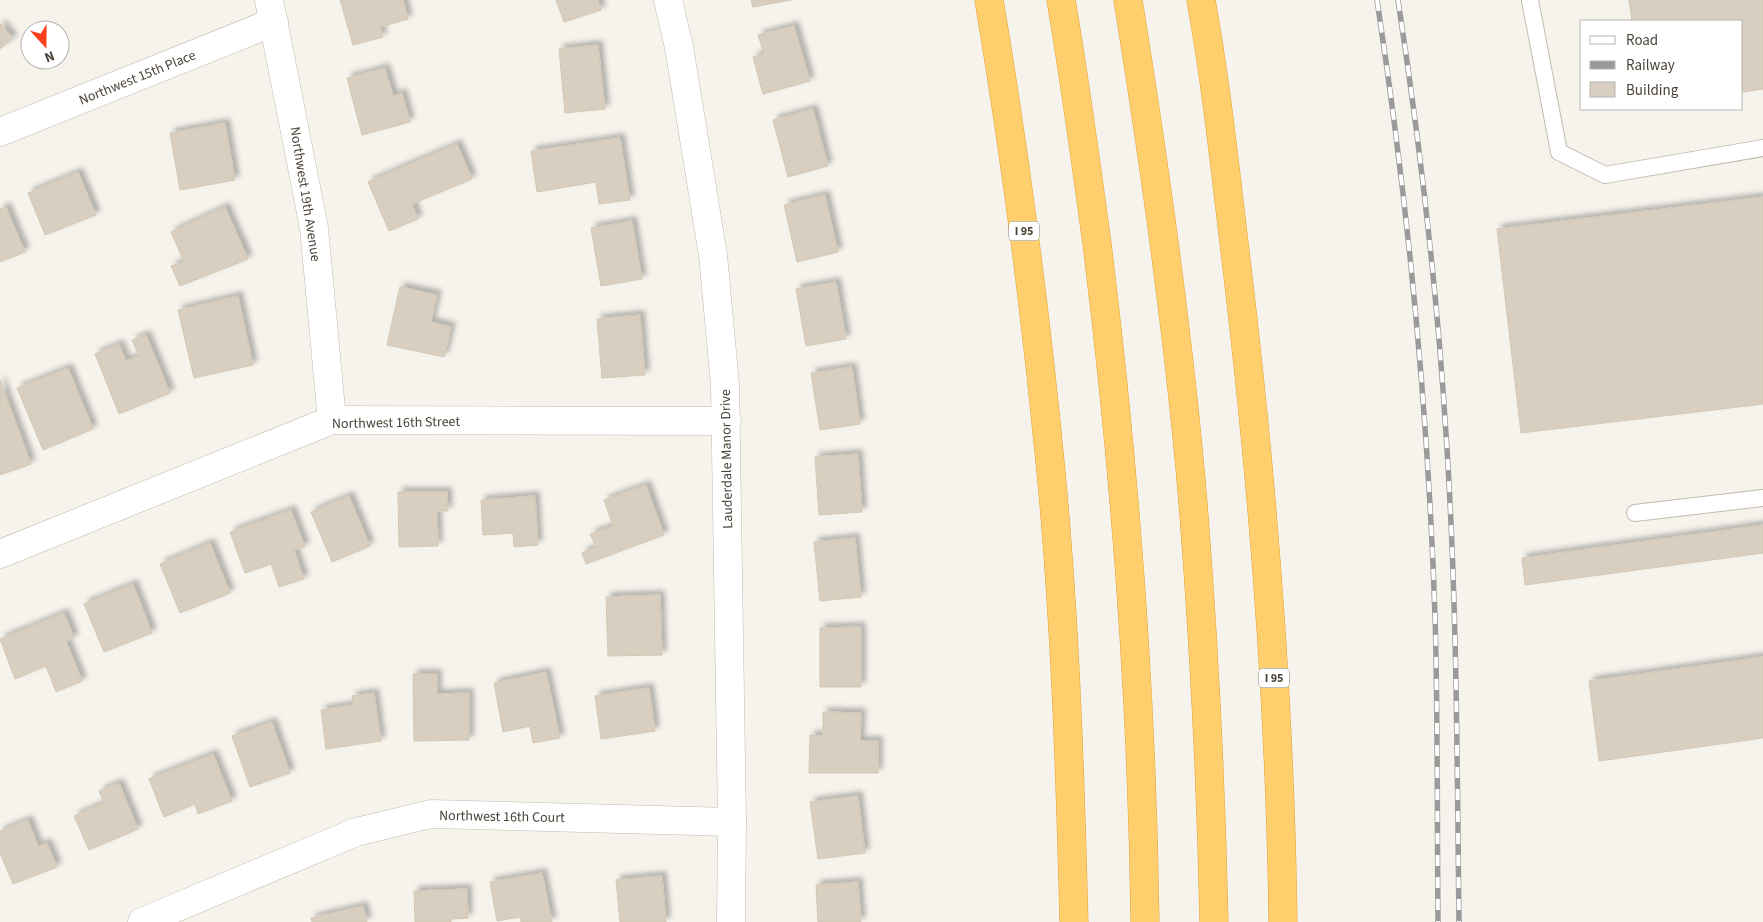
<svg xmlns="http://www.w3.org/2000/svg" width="1763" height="922" font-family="'Source Sans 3',sans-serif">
<defs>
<filter id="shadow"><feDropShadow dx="4.5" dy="-4.5" stdDeviation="2.5" flood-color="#0004"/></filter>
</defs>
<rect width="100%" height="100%" fill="#f6f3ec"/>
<g fill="#d8cfc1" stroke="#d3c7b4" filter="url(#shadow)">
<polygon points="340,0 403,0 408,19 380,27 383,37 353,45"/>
<polygon points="556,0 598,0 601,10 564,22"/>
<polygon points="751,0 791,0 753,7"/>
<polygon points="1629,0 1763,0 1763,89 1742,92 1742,21 1632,21"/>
<polygon points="0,23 13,38 0,49"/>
<polygon points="794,26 810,81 763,94 753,57 764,54 758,35"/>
<polygon points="598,45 605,109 565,113 559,49"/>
<polygon points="385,68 393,96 402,93 410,122 362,135 347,78"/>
<polygon points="813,109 828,166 788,177 773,120"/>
<polygon points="225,123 235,180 180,190 170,133"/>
<polygon points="620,138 630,200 599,204 596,182 537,192 531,151"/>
<polygon points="457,144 472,179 412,204 418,219 389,231 368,182"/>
<polygon points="78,172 96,215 45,235 28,193"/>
<polygon points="825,195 838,252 797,262 784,205"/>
<polygon points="1763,197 1763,404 1521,433 1497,229"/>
<polygon points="6,207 25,252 0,262 0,209"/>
<polygon points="225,207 248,259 180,286 171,266 184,262 171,232"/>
<polygon points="632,221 642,279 601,286 591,228"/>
<polygon points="836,282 846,339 806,346 796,289"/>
<polygon points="400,287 437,295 431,322 451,327 444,357 387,345"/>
<polygon points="238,296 253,365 194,378 178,310"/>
<polygon points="640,315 645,375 602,378 597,319"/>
<polygon points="146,335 170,393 119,414 95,354 119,344 126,361 139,356 132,340"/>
<polygon points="852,367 860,424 820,430 811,373"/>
<polygon points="68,368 93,429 43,450 17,388"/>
<polygon points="0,380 31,464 0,475"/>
<polygon points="858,454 862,512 819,515 815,457"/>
<polygon points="646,485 664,535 586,564 582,553 596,547 590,534 613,526 604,500"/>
<polygon points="398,492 447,492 448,511 437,511 438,546 399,547"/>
<polygon points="349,496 370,546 332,562 311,512"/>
<polygon points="535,496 538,545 514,547 513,533 483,535 481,500"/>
<polygon points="291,510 305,547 294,550 304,579 279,587 271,564 245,573 230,532"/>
<polygon points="1763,525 1763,553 1525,585 1522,558"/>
<polygon points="855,538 861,597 820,601 814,542"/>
<polygon points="210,543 230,593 180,613 160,564"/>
<polygon points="133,584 152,633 104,652 84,604"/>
<polygon points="660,595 662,655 608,656 606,597"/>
<polygon points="64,613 74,638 66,641 82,681 56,692 46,666 15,679 0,639"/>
<polygon points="861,627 861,687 820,687 820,628"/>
<polygon points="1763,657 1763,738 1599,761 1589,681"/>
<polygon points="546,672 560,738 533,743 530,726 503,732 494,683"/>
<polygon points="413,674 437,674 437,694 469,693 469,740 414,741"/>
<polygon points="649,688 655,731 601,739 595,696"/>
<polygon points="374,693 381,741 326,749 321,710 353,705 352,696"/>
<polygon points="823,712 861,713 860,741 878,741 878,773 809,773 810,735 823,736"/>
<polygon points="272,722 290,773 250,787 232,736"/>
<polygon points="213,754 232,801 198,814 195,804 164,817 149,779"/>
<polygon points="119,783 138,829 89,850 74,816 104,803 99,791"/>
<polygon points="858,796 865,853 818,859 810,802"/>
<polygon points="28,820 38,846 47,843 57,867 13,884 0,853 0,831"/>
<polygon points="542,873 552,922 521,922 520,917 497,921 490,882"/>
<polygon points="662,876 666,922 620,922 616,880"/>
<polygon points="858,882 861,922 818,922 816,885"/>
<polygon points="467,889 468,918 451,919 451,922 415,922 414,891"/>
<polygon points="363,906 367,922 312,922 311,918"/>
</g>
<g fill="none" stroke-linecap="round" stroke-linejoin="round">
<defs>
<g id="service">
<polyline points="1530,0 1559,152 1605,175 1763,148"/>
<polyline points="1635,513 1763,498"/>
</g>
<g id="minor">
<polyline points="269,0 314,228 332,420"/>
<polyline points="668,0 679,47 713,255 725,385 732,822 731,922"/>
<polyline points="0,132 274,22"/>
<polyline points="0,554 332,420 727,421"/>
<polyline points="142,922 356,832 431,814 732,822"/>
</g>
<g id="motorway">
<path d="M989 0C1015 153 1035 307 1050 462 1065 614 1070 769 1074 922"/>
<path d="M1061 0C1075 81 1086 163 1097 244 1125 469 1142 695 1145 922"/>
<path d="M1128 0C1155 167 1179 335 1193 503 1204 643 1211 782 1214 922"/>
<path d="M1201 0C1217 88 1226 178 1237 268 1263 485 1280 703 1283 922"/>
</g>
</defs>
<use href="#service" stroke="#c2bbae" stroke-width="18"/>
<use href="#minor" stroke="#c2bbae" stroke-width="29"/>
<use href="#motorway" stroke="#e0a43c" stroke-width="29"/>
<use href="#service" stroke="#fff" stroke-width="16"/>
<use href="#minor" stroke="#fff" stroke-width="28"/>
<use href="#motorway" stroke="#ffcf6e" stroke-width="28"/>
<defs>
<g id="rail">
<path d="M1377 0C1408 204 1428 409 1435 615 1438 717 1437 820 1438 922"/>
<path d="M1398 0C1420 144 1437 289 1446 434 1457 596 1457 759 1459 922"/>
</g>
</defs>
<use href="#rail" stroke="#9a9a9a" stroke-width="5.5"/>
<use href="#rail" stroke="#fff" stroke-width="4" stroke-dasharray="11" stroke-linecap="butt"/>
</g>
<g text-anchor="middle" stroke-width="4.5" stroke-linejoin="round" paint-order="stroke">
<g fill="#fff" stroke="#817c74" stroke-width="1">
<rect x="1009" y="221.5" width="30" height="19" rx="4"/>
<rect x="1259" y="668.5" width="30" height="19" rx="4"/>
</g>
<g font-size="12" font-weight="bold" fill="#4b4439">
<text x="1024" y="235">I 95</text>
<text x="1274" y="682">I 95</text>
</g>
<g font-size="14" fill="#4b4439" stroke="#fff">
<text transform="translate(137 77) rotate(-22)" y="5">Northwest 15th Place</text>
<text transform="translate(306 194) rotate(81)" y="5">Northwest 19th Avenue</text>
<text transform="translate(396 422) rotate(-1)" y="5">Northwest 16th Street</text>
<text transform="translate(726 459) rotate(-91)" y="5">Lauderdale Manor Drive</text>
<text transform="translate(502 816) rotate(1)" y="5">Northwest 16th Court</text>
</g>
</g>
<rect x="1580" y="20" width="162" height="90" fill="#ffffff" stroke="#b7b4b0"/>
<rect x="1590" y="36" width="25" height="8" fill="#ffffff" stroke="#b7b4b0"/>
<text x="1626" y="45" font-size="15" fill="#4b4439">Road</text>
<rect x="1590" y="61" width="25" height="8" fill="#9a9a9a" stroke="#b7b4b0"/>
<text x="1626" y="70" font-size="15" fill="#4b4439">Railway</text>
<rect x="1590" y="82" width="25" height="15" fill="#d8cfc1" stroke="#b7b4b0"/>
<text x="1626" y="95" font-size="15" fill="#4b4439">Building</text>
<g transform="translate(45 45) rotate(159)"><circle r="24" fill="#ffffff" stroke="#b7b4b0"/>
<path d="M0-4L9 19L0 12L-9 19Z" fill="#fc3f1d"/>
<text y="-8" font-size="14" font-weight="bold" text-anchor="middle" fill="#4b4439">N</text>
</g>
</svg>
